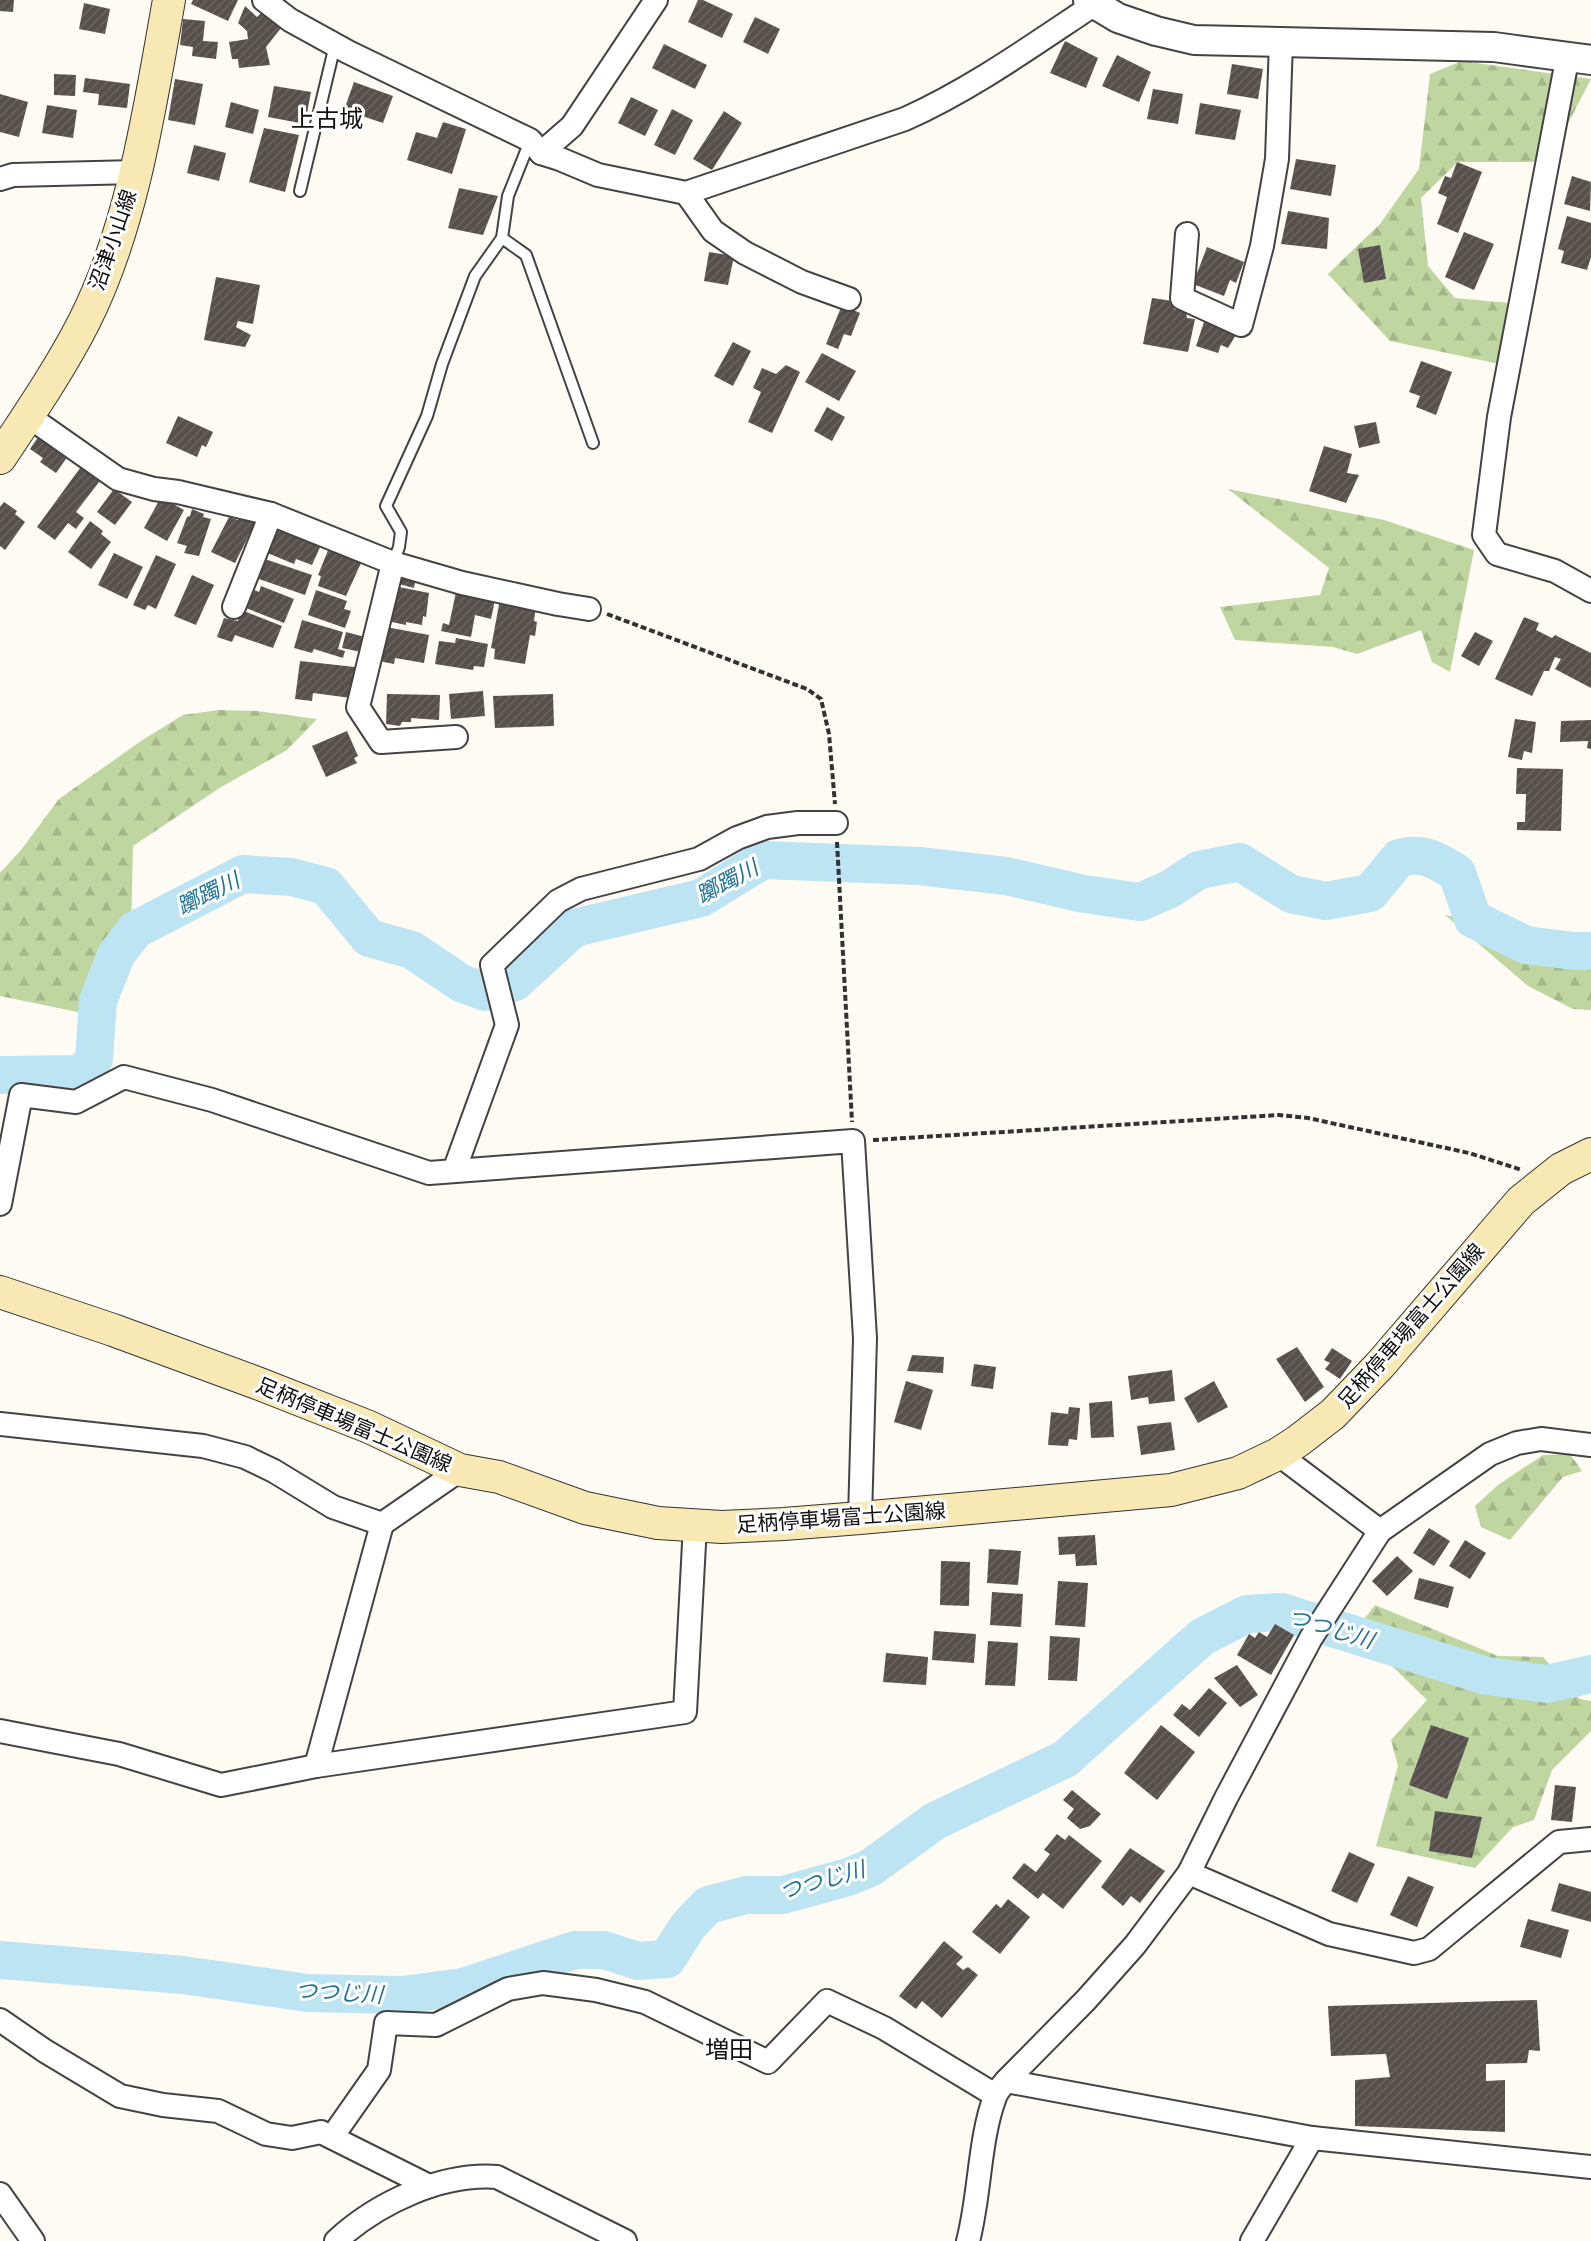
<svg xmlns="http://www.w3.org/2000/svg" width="1591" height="2241" font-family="'Zilla Slab','Noto Sans JP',serif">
<defs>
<pattern id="forest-firs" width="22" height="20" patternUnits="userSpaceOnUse" patternTransform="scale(1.5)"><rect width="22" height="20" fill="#bfd6a0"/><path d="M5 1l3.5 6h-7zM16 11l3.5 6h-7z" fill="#a3b789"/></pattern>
<pattern id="building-hatch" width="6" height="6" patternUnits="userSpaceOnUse" patternTransform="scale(1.5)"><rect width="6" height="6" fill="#58504d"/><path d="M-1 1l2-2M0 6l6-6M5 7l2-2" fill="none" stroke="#6b6562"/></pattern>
</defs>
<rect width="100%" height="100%" fill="#fefbf4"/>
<g fill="url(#forest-firs)">
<polygon points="1462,61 1591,79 1548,162 1458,162 1421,198 1428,266 1455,298 1521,304 1509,366 1390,341 1328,274 1380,224 1419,169 1430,74"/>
<polygon points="1228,489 1384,520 1474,550 1450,672 1432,662 1421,630 1357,654 1333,647 1235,640 1220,607 1320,595 1329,568"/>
<polygon points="219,710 257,711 317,719 287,750 221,787 133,846 130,972 97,1016 0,996 0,873 21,850 59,799 141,741 183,715"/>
<polygon points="1445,915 1591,944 1591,1010 1573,1009 1528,986"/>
<polygon points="1570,1454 1582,1471 1563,1477 1510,1540 1481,1527 1475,1506 1498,1485 1543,1455"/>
<polygon points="1375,1605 1498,1656 1543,1657 1580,1699 1591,1701 1591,1731 1552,1770 1534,1820 1513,1827 1475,1868 1376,1846 1398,1766 1391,1740 1427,1700 1389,1663 1341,1649"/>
</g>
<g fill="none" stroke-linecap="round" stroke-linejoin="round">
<g stroke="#bce4f2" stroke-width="38">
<path d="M0 1075 82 1074 94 1059 98 1001 116 955 135 930 243 874 292 877 326 886 369 938 412 950 461 983 485 992 515 982 574 928 701 898 763 860 919 866 1006 876 1084 894 1140 902 1170 889 1199 870 1240 862 1291 894 1326 901 1370 893 1399 858C1423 851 1438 861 1457 873L1473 919 1526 945 1574 951H1591"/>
<polyline points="0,1960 183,1975 308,1993 402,1995 463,1987 575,1950 604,1950 638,1961 667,1959 688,1926 708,1905 746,1895 783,1895 848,1877 870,1868 935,1821 1065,1759 1202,1637 1247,1614 1281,1612 1487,1676 1547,1684 1591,1674"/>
</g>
</g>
<g fill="url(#building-hatch)">
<polygon points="0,0 14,0 13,12 0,11"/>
<polygon points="193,0 238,0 228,21 191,4"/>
<polygon points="698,0 703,0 733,14 722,38 688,22"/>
<polygon points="84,3 110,9 105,34 79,29"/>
<polygon points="245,6 257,17 263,11 281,28 266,47 270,65 239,68 238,59 232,59 229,42 248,39 247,31 238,23"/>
<polygon points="755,17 780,29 768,54 743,42"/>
<polygon points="183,19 205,21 203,41 218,42 216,59 192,56 193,47 180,45"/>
<polygon points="1065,41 1098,58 1086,88 1050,73"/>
<polygon points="664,44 707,65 695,89 652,68"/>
<polygon points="1117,55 1151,72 1139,102 1102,86"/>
<polygon points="1232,64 1263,69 1258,99 1227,94"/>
<polygon points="54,74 76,75 75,96 54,95"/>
<polygon points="85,78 130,84 127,108 98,105 99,94 83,92"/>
<polygon points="175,79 203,84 195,125 168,120"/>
<polygon points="354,82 393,96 383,123 344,110"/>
<polygon points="274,86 311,92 305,124 268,117"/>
<polygon points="1153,89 1183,94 1178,124 1147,119"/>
<polygon points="0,94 28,102 19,137 0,132"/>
<polygon points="631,97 658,110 645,136 618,123"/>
<polygon points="231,102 259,110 253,134 225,127"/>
<polygon points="1200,103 1241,110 1235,140 1195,134"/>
<polygon points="47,105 77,110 73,138 42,133"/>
<polygon points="672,109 693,120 675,155 654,145"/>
<polygon points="724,111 742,123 712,170 693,159"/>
<polygon points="443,122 466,129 452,174 407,160 416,132 437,138"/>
<polygon points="264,128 299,135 285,192 249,182"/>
<polygon points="194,145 226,153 219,181 187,173"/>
<polygon points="1296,159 1336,165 1331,196 1290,189"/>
<polygon points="1457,162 1482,172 1458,233 1437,224 1447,197 1438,193 1445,176 1451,178"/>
<polygon points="1572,176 1591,182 1590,211 1564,204"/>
<polygon points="459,188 498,196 483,235 448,228"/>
<polygon points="1288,211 1329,218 1327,249 1281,244"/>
<polygon points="1567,216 1591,223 1591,257 1587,270 1561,263 1564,251 1558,249"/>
<polygon points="1464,232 1494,244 1474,290 1445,277"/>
<polygon points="1380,245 1386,279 1364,283 1358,249"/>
<polygon points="1207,247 1244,262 1236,283 1230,280 1224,296 1193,284"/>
<polygon points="709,252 734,256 728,285 704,281"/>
<polygon points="216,277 260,285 253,324 238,321 236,327 251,335 245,347 204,340"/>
<polygon points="1152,298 1173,301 1174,309 1186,311 1187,318 1195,319 1188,352 1143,344"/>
<polygon points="842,305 860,313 851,336 844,334 838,349 826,344"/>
<polygon points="1204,322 1237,333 1228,348 1221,345 1218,353 1196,346"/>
<polygon points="733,342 751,351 733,386 714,376"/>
<polygon points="822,353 856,371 839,401 805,382"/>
<polygon points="1421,361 1452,372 1436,415 1416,407 1420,396 1409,392"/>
<polygon points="786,365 800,372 772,433 748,422 761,392 753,388 762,368 776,374"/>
<polygon points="827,407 845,417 832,441 814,431"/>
<polygon points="178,416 213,432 206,447 202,445 197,457 166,443"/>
<polygon points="1376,422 1380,443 1359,448 1354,426"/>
<polygon points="38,437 68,456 56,473 40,462 43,458 30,449"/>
<polygon points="1324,446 1352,454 1347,473 1359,475 1346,503 1309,491"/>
<polygon points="83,464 102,478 76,512 84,518 76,529 68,523 55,540 37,527"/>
<polygon points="114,489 132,502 115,525 97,512"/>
<polygon points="161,497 184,510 167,541 144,528"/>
<polygon points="4,502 17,511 15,514 25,522 5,550 0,546 0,507"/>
<polygon points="192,509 204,514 203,517 211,519 199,556 184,553 187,546 177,543 187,517 190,516"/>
<polygon points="241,515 256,521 235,563 211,552 229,517 238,520"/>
<polygon points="90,521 103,531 101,534 111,542 91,569 68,552"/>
<polygon points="277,526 321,545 312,565 296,559 294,564 265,552"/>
<polygon points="329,548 352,557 352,560 361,563 346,596 318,586 321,576 318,575"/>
<polygon points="114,553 143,567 127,599 98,585"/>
<polygon points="156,555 176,564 156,609 148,605 145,610 133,605"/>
<polygon points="262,558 312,575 305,595 259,579 261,573 257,572"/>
<polygon points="402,574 416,578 414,588 399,584"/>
<polygon points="192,575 214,585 196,625 174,616"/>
<polygon points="261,586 294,599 284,623 241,606 252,589 259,592"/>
<polygon points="394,586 429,593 426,617 423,616 422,625 406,622 406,625 387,621"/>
<polygon points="316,590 347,601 344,609 351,611 345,628 308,615"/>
<polygon points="456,592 495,600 491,619 475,615 471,637 441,631 443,623 449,625"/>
<polygon points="500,599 536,606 534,621 537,622 535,636 530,635 525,664 494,659 495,649 491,648"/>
<polygon points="241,610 282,626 273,648 235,635 232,642 217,637 224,618 238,621"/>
<polygon points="1524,617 1539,623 1536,630 1552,638 1555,635 1591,653 1591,688 1555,669 1561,659 1555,657 1549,671 1544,671 1532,696 1495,679"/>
<polygon points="302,620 343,632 338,649 345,651 343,658 314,649 312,653 294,648"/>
<polygon points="386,627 429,635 424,663 395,658 394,664 379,661"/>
<polygon points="346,632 365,637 361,652 342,648"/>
<polygon points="1475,632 1493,641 1479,666 1461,656"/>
<polygon points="456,638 488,644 484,667 474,666 473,670 435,664 439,641 455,643"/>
<polygon points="300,661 355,667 351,698 313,693 312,701 295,699"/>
<polygon points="483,691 485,716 451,719 449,694"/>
<polygon points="387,694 440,695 439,720 411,718 411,722 402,722 400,726 386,724"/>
<polygon points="553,694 554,726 495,728 493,696"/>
<polygon points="1515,719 1536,722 1532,753 1524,751 1522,760 1508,757"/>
<polygon points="1591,720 1591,749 1587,748 1588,741 1560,742 1561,721"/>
<polygon points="347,731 358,756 354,758 357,763 326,777 312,746"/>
<polygon points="1517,768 1563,769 1561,831 1517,830 1517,822 1525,822 1526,794 1516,794"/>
<polygon points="1297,1347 1324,1387 1305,1402 1276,1359"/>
<polygon points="1332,1348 1352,1361 1340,1379 1325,1369 1330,1363 1324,1360"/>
<polygon points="912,1355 944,1357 943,1373 907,1371"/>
<polygon points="974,1364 996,1367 993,1389 971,1386"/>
<polygon points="1172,1370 1175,1401 1149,1404 1148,1397 1131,1400 1128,1376"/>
<polygon points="906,1381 933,1390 921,1430 894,1422"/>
<polygon points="1214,1381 1228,1407 1198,1423 1184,1398"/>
<polygon points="1112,1401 1114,1437 1091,1438 1089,1403"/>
<polygon points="1069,1407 1080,1408 1077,1440 1069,1439 1068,1446 1048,1445 1051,1412 1068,1414"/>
<polygon points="1171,1422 1175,1450 1141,1455 1137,1426"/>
<polygon points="1429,1528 1450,1541 1434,1566 1413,1553"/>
<polygon points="1095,1535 1097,1565 1076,1566 1075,1554 1059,1555 1058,1537"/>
<polygon points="1465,1540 1486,1553 1470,1579 1449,1566"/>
<polygon points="989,1549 1021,1551 1018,1585 987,1583"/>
<polygon points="1397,1556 1413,1571 1387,1596 1372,1581"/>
<polygon points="941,1561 970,1562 969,1606 940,1605"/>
<polygon points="1419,1578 1454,1587 1448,1608 1414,1599"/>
<polygon points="1058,1581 1088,1583 1085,1627 1055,1625"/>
<polygon points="992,1592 1023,1594 1021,1627 990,1625"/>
<polygon points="1275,1624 1294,1635 1271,1675 1237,1655 1249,1634 1255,1638 1259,1632 1267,1637"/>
<polygon points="934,1631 976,1634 974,1663 932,1660"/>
<polygon points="1050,1636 1080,1638 1077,1681 1048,1680"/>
<polygon points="988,1641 1018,1643 1015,1686 985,1685"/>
<polygon points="886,1653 928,1657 926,1685 883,1682"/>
<polygon points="1237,1665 1258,1695 1240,1707 1214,1678"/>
<polygon points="1209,1688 1227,1703 1199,1737 1173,1715 1182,1704 1190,1710"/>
<polygon points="1161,1725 1195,1752 1157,1800 1124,1773"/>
<polygon points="1431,1725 1469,1738 1447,1799 1409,1785"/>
<polygon points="1555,1785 1576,1787 1572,1822 1551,1820"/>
<polygon points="1072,1790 1101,1814 1090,1826 1080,1829 1067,1818 1074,1809 1063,1800"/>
<polygon points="1435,1811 1482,1817 1472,1858 1429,1851"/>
<polygon points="1057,1834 1065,1840 1069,1835 1102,1861 1063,1909 1043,1893 1038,1899 1012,1878 1024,1863 1036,1872 1050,1854 1044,1850"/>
<polygon points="1130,1848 1165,1871 1140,1903 1131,1896 1123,1906 1101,1887"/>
<polygon points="1349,1852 1375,1864 1357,1903 1331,1891"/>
<polygon points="1408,1876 1434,1887 1417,1927 1390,1915"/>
<polygon points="1559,1883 1591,1892 1591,1922 1551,1911"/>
<polygon points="1008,1899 1030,1917 1000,1954 972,1932 996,1904 1001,1908"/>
<polygon points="1528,1919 1569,1930 1561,1958 1520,1947"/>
<polygon points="944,1941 963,1957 956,1964 963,1970 968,1967 978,1975 942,2018 922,2001 916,2009 899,1996"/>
<polygon points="1537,2000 1540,2051 1529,2050 1527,2063 1486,2064 1486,2081 1505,2080 1505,2132 1355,2126 1355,2080 1390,2077 1386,2054 1331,2056 1328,2006"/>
</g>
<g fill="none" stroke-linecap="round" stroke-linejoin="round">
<defs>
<g id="service">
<polyline points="300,191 335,45"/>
<polyline points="502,238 508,196 530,141"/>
<polyline points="393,563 399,547 401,532 386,506 427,416 442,364 475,276 502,238 526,255 593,443"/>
</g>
<g id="minor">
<path d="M264 0 290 20 348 52 530 140 541 153 560 159 598 175 686 193 905 119C972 89 1033 45 1095 4"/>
<polyline points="1568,55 1499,417 1484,535 1497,554 1555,571 1591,591"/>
<polyline points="541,153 572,126 656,0"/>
<polyline points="0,179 13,175 136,172"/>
<polyline points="686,193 713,231 745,253 802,282 849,299"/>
<polyline points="1187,234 1182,298 1241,325 1262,246 1277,159 1281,41"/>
<polyline points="28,416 118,479 154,489 178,492 271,514 393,563 462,583 558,604 589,609"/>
<polyline points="393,563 358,707 381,742 456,737"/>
<polyline points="234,607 271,514"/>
<polyline points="454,1171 507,1025 492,965 558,901 581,889 699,859 737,838 767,827 798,823 836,823"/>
<polyline points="0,1204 21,1095 76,1102 124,1077 212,1100 429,1173 853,1141 865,1338 860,1518"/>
<polyline points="0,1424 203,1446 245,1457 274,1471 333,1507 382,1524 460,1470"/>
<polyline points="1380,1531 1490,1454 1517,1443 1541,1439 1591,1445"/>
<polyline points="0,1731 119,1754 221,1785 316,1766 685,1712 695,1525"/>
<polyline points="316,1766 382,1524"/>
<polyline points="1189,1873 1329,1934 1414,1953 1429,1949 1559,1842 1591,1839"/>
<polyline points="0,2020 45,2051 120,2096 163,2105 218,2111 266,2134 292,2138 321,2132 429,2186"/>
<polyline points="1006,2081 1312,2138 1591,2167"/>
<polyline points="332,2137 379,2070 386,2023 436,2025 508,1989 543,1983 596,1990 645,2002 768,2062 827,2001 884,2028 995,2095"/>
<polyline points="0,2194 33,2241"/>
<path d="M336 2241C377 2203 441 2173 497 2177L625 2241"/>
<path d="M968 2241C980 2196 979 2139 995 2097 997 2091 1002 2086 1006 2081L1086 2000 1135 1945 1189 1873 1226 1798 1311 1638 1380 1531 1278 1454"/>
<polyline points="1252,2241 1312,2138"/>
</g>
<polyline id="tertiary" points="1088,0 1118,18 1156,31 1194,40 1494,47 1591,60"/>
<g id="secondary">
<path d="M0 458C29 414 60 369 84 322 133 225 150 106 169 0"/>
<polyline points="0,1292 113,1330 257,1383 369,1427 460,1470 499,1477 585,1508 658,1523 722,1527 784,1524 860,1518 1171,1490 1238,1473 1278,1454 1298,1441 1333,1414 1380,1365 1521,1201 1561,1169 1591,1154"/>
</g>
</defs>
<use href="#service" stroke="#434343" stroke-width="14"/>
<use href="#minor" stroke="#434343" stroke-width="26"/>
<use href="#tertiary" stroke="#434343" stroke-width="32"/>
<use href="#secondary" stroke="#323232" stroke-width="34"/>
<g stroke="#323232" stroke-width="4" stroke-dasharray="6 3" stroke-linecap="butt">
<polyline points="607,614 807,689 821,699 829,734 835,804"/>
<polyline points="837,842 852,1122"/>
<polyline points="873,1140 1279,1115 1308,1118 1469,1153 1522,1170"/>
</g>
<use href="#service" stroke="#fff" stroke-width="10"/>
<use href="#minor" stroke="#fff" stroke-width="22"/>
<use href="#tertiary" stroke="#fff" stroke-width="28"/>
<use href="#secondary" stroke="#f8e8b4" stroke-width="32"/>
</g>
<g text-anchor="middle" stroke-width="6" stroke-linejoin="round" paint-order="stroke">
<g font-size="21" fill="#101010" stroke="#fff">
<text transform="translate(113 240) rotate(-71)" y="7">沼津小山線</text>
<text transform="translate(1411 1326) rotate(-49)" y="7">足柄停車場富士公園線</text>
<text transform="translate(354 1425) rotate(23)" y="7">足柄停車場富士公園線</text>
<text transform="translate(841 1518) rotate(-4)" y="7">足柄停車場富士公園線</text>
</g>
<g font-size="22" font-style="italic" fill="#227398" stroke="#fff">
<text transform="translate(727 881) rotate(-28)" y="8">躑躅川</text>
<text transform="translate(208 893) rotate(-26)" y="8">躑躅川</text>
<text transform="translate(1331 1628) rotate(17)" y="8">つつじ川</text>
<text transform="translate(822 1880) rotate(-16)" y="8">つつじ川</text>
<text transform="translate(339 1992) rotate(3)" y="8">つつじ川</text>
</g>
<g font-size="24" fill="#101010" stroke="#fff">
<text x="327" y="127">上古城</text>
<text x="729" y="2058">増田</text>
</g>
</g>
</svg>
